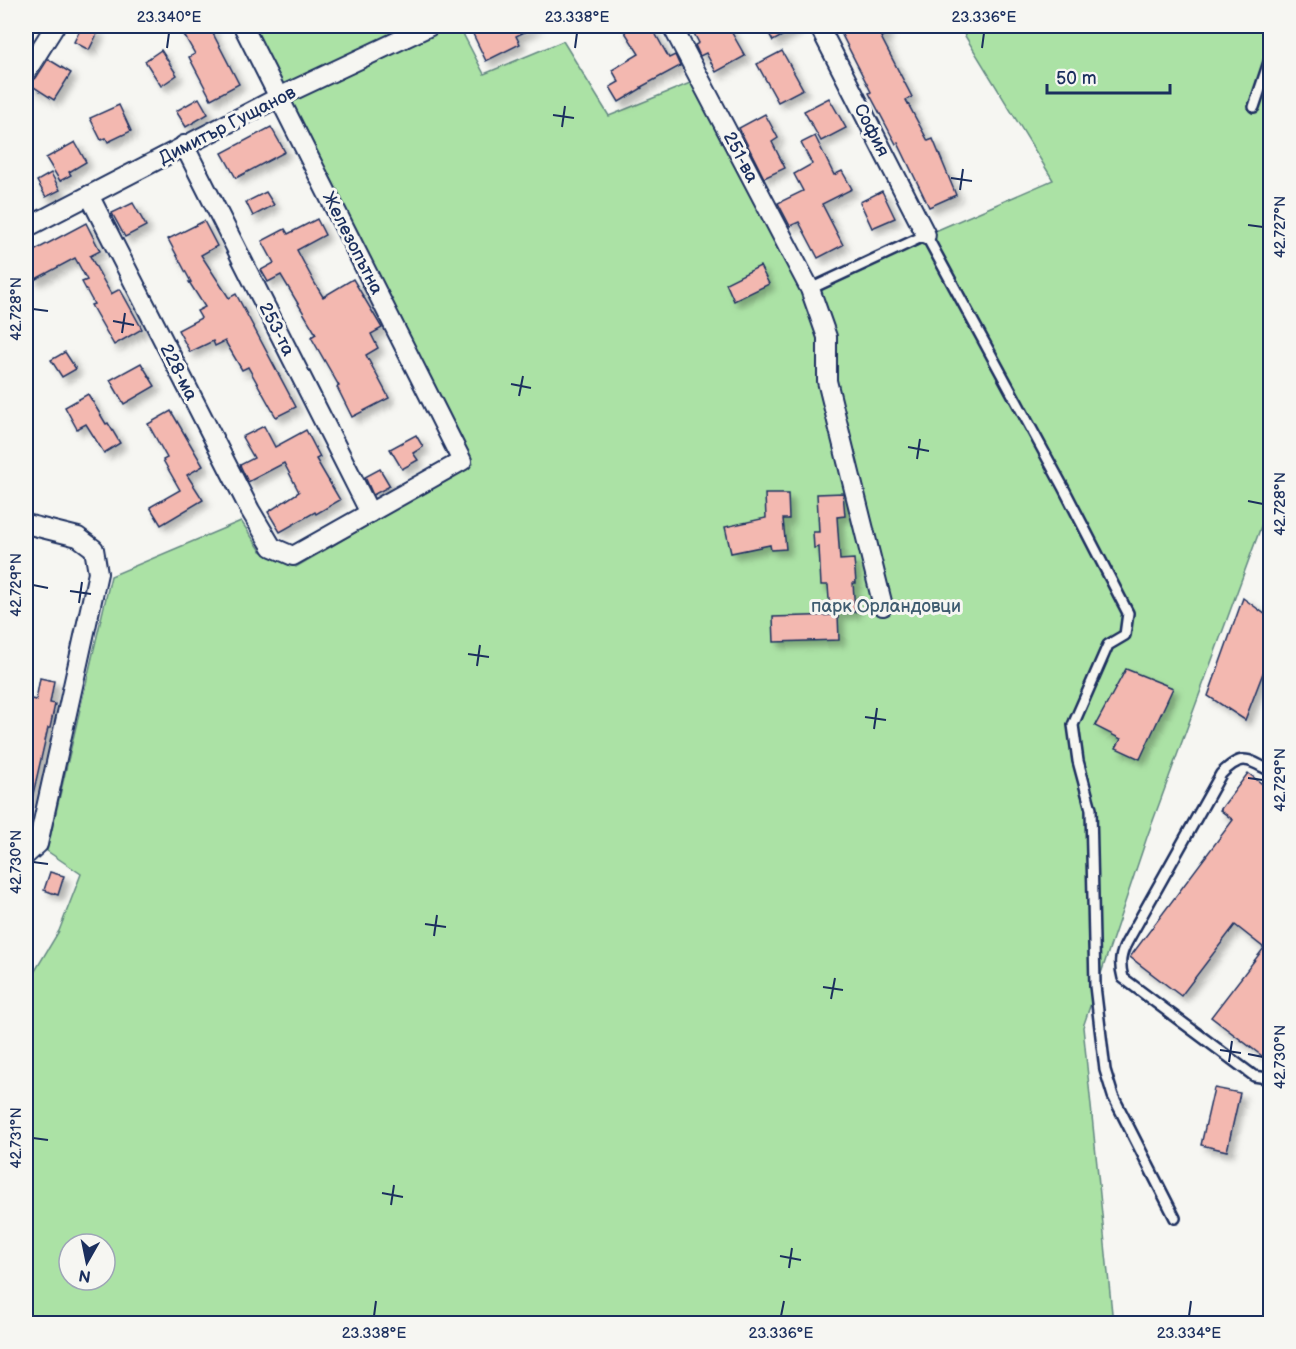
<svg xmlns="http://www.w3.org/2000/svg" width="1296" height="1349" font-family="'Balsamiq Sans',sans-serif">
<defs>
<filter id="shadow"><feDropShadow dx="5.5" dy="5.5" stdDeviation="3" flood-color="#0004"/></filter>
</defs>
<rect width="100%" height="100%" fill="#f6f6f2"/>
<filter id="ink" filterUnits="userSpaceOnUse"><feTurbulence type="fractalNoise" baseFrequency=".0167" numOctaves="2"/><feDisplacementMap in="SourceGraphic" scale="12" xChannelSelector="R" yChannelSelector="G"/><feConvolveMatrix kernelMatrix="1 2 1 2 8 2 1 2 1" color-interpolation-filters="sRGB"/></filter>
<g filter="url(#ink)">
<path fill="#abe2a5" stroke="#638882" stroke-width="1.5" fill-rule="evenodd" d="M253 26H459L484 74 563 41 609 116 700 79 810 289 926 235 1053 180 959 26H1270V502L1147 837 1083 1027 1113 1323H26V986L59 931 81 874 47 851 111 576 241 521 261 551 296 567 473 464ZM69 1244H105V1280H69Z"/>
<g fill="#f3b8b0" stroke="#1b2f5e" stroke-width="1.5" filter="url(#shadow)">
<polygon points="82,26 98,32 89,50 74,42"/>
<polygon points="179,26 209,26 239,84 211,99 189,57 195,54"/>
<polygon points="486,26 537,26 516,36 520,44 486,61 472,32"/>
<polygon points="621,26 651,26 669,58 675,55 680,66 641,87 642,88 619,102 610,87 619,82 612,70 639,54"/>
<polygon points="690,26 728,26 745,56 716,72 706,53 700,56 695,45 699,43"/>
<polygon points="765,26 800,26 773,41"/>
<polygon points="846,26 882,26 887,34 881,37 912,97 906,100 928,141 933,139 956,195 929,207 898,143 896,144 869,93 871,92 839,29"/>
<polygon points="161,50 177,75 161,86 145,61"/>
<polygon points="782,51 803,89 778,102 757,64"/>
<polygon points="48,59 71,73 54,100 29,84 36,78"/>
<polygon points="199,98 208,114 186,127 176,111"/>
<polygon points="829,98 846,128 821,141 804,111"/>
<polygon points="119,105 131,131 108,142 106,138 101,140 90,118"/>
<polygon points="765,114 778,138 772,142 785,168 764,178 739,128"/>
<polygon points="271,127 285,152 236,178 222,153"/>
<polygon points="815,136 834,175 842,171 852,189 822,204 843,245 818,258 799,222 790,226 778,203 803,191 794,174 812,164 801,143"/>
<polygon points="75,142 86,162 69,172 71,175 60,181 46,158"/>
<polygon points="51,173 60,190 46,197 37,181"/>
<polygon points="882,191 895,218 872,228 860,202"/>
<polygon points="266,192 274,205 253,216 246,202"/>
<polygon points="133,203 146,226 125,237 112,213"/>
<polygon points="317,219 325,235 297,250 314,282 323,297 353,279 382,328 371,334 378,348 366,355 389,398 352,417 337,387 339,386 311,337 316,334 281,275 268,282 261,270 274,263 262,241 285,229 288,234"/>
<polygon points="204,221 217,246 201,255 229,298 236,294 296,407 276,417 248,367 242,370 225,341 215,346 213,341 190,352 178,330 201,318 197,311 205,307 189,282 191,282 168,239"/>
<polygon points="86,223 100,251 90,256 111,294 120,289 142,329 114,345 91,305 94,304 82,282 87,280 75,258 34,280 26,265 26,255"/>
<polygon points="760,266 769,284 734,301 726,283"/>
<polygon points="65,352 76,369 62,377 51,360"/>
<polygon points="141,363 155,386 124,404 110,380"/>
<polygon points="88,394 106,424 108,423 120,443 104,453 86,424 77,429 65,407"/>
<polygon points="171,411 203,466 187,475 203,500 161,525 150,507 180,490 163,460 167,458 148,424"/>
<polygon points="264,426 275,447 306,430 320,457 316,459 340,500 316,514 315,512 280,532 268,512 299,492 284,463 248,482 240,465 254,458 242,437"/>
<polygon points="416,435 423,447 413,453 418,460 402,469 390,449"/>
<polygon points="380,469 390,486 373,495 365,477"/>
<polygon points="843,493 845,516 837,517 840,560 854,559 856,583 853,583 855,612 830,614 828,585 821,585 819,547 814,548 813,532 819,532 817,494"/>
<polygon points="765,494 788,494 789,519 783,519 786,549 771,550 770,545 731,553 725,527 766,518"/>
<polygon points="1243,598 1270,618 1270,679 1263,673 1245,720 1208,696"/>
<polygon points="838,615 839,640 774,642 773,617"/>
<polygon points="1126,669 1173,688 1140,759 1116,748 1121,739 1095,726"/>
<polygon points="40,678 54,681 50,703 55,704 50,728 48,728 31,803 26,803 26,698 36,700"/>
<polygon points="1248,773 1270,790 1270,1062 1211,1017 1264,948 1235,925 1181,996 1130,957 1233,820 1220,810"/>
<polygon points="50,872 64,876 58,895 44,890"/>
<polygon points="1214,1088 1240,1093 1227,1151 1201,1145"/>
</g>
<g fill="none" stroke-linecap="round" stroke-linejoin="round">
<defs>
<g id="service">
<polyline points="1254,107 1270,59"/>
<polyline points="810,289 926,235 1063,487 1128,613 1125,635 1108,645 1073,725 1078,761 1091,809 1095,986 1105,1070 1113,1096 1175,1218"/>
<path d="M1270 771C1247 758 1241 754 1221 774L1127 942C1120 955 1119 963 1123 978L1254 1076 1267 1078 1270 1077"/>
</g>
<g id="minor">
<polyline points="672,26 810,289 827,337 827,381 883,606"/>
<polyline points="819,26 926,235"/>
<polyline points="26,72 55,26"/>
<polyline points="184,145 370,513"/>
<polyline points="89,195 250,510 272,547 293,556 462,461 243,26"/>
<polyline points="26,228 279,97 430,26"/>
<polyline points="26,524 78,537 94,549 98,573 38,844 26,855"/>
</g>
</defs>
<use href="#service" stroke="#1b2f5e" stroke-width="14"/>
<use href="#minor" stroke="#1b2f5e" stroke-width="22"/>
<use href="#service" stroke="#f6f6f2" stroke-width="9"/>
<use href="#minor" stroke="#f6f6f2" stroke-width="18"/>
</g>
</g>
<path fill="none" stroke="#1b2f5e" stroke-width="2" d="M167 48 169 33M575 48 577 33M982 48 984 33M553 115 574 118M562 127 565 106M951 178 972 181M960 190 963 169M1248 225 1263 227M33 309 48 311M113 321 134 325M122 333 125 313M511 384 531 388M519 396 523 376M908 447 929 451M917 459 920 439M1248 501 1263 504M33 585 48 588M70 591 91 594M79 603 82 582M468 654 489 657M477 666 480 645M865 717 886 720M874 729 877 708M1248 778 1263 780M33 862 48 864M425 924 446 927M434 936 437 915M823 987 843 990M831 999 835 978M1220 1050 1241 1053M1248 1054 1263 1057M1229 1062 1232 1041M33 1138 48 1140M382 1193 403 1197M391 1205 394 1185M780 1256 801 1260M789 1268 792 1248M374 1316 376 1301M781 1316 784 1301M1189 1316 1191 1301"/>
<g text-anchor="middle" stroke-width="6" stroke-linejoin="round" paint-order="stroke">
<g font-size="18" fill="#1b2f5e" stroke="#f6f6f2">
<text transform="translate(227 125) rotate(-27)" y="6">Димитър Гущанов</text>
<text transform="translate(872 130) rotate(63)" y="6">София</text>
<text transform="translate(741 157) rotate(62)" y="6">251-ва</text>
<text transform="translate(353 243) rotate(63)" y="6">Железопътна</text>
<text transform="translate(277 329) rotate(63)" y="6">253-та</text>
<text transform="translate(179 372) rotate(63)" y="6">228-ма</text>
</g>
<g font-size="18" fill="#3f5c70" stroke="#f6f6f2">
<text x="886" y="612">парк Орландовци</text>
</g>
</g>
<rect width="1296" height="1349" fill="none" stroke="#f6f6f2" stroke-width="66"/>
<g transform="translate(87 1262) rotate(189)"><circle r="28" fill="#f6f6f2" stroke="#9ea6b7" stroke-width="1.5"/>
<path d="M0-4.5L10 22L0 15L-10 22Z" fill="#1b2f5e"/>
<text y="-9" font-size="16" font-weight="bold" text-anchor="middle" fill="#1b2f5e">N</text>
</g>
<path d="M1047 84v9h123v-9" fill="none" stroke="#1b2f5e" stroke-width="3"/>
<text x="1056" y="84" font-size="18" fill="#1b2f5e" stroke="#f6f6f2" stroke-width="4.5" paint-order="stroke">50 m</text>
<rect x="33" y="33" width="1230" height="1283" fill="none" stroke="#1b2f5e" stroke-width="2"/>
<g font-size="15" text-anchor="middle" fill="#1b2f5e">
<text x="169" y="22">23.340°E</text>
<text x="577" y="22">23.338°E</text>
<text x="984" y="22">23.336°E</text>
<text transform="translate(1280 227) rotate(-90)" y="5">42.727°N</text>
<text transform="translate(16 309) rotate(-90)" y="5">42.728°N</text>
<text transform="translate(1280 504) rotate(-90)" y="5">42.728°N</text>
<text transform="translate(16 585) rotate(-90)" y="5">42.729°N</text>
<text transform="translate(1280 780) rotate(-90)" y="5">42.729°N</text>
<text transform="translate(16 862) rotate(-90)" y="5">42.730°N</text>
<text transform="translate(1280 1057) rotate(-90)" y="5">42.730°N</text>
<text transform="translate(16 1138) rotate(-90)" y="5">42.731°N</text>
<text x="374" y="1338">23.338°E</text>
<text x="781" y="1338">23.336°E</text>
<text x="1189" y="1338">23.334°E</text>
</g>
</svg>
